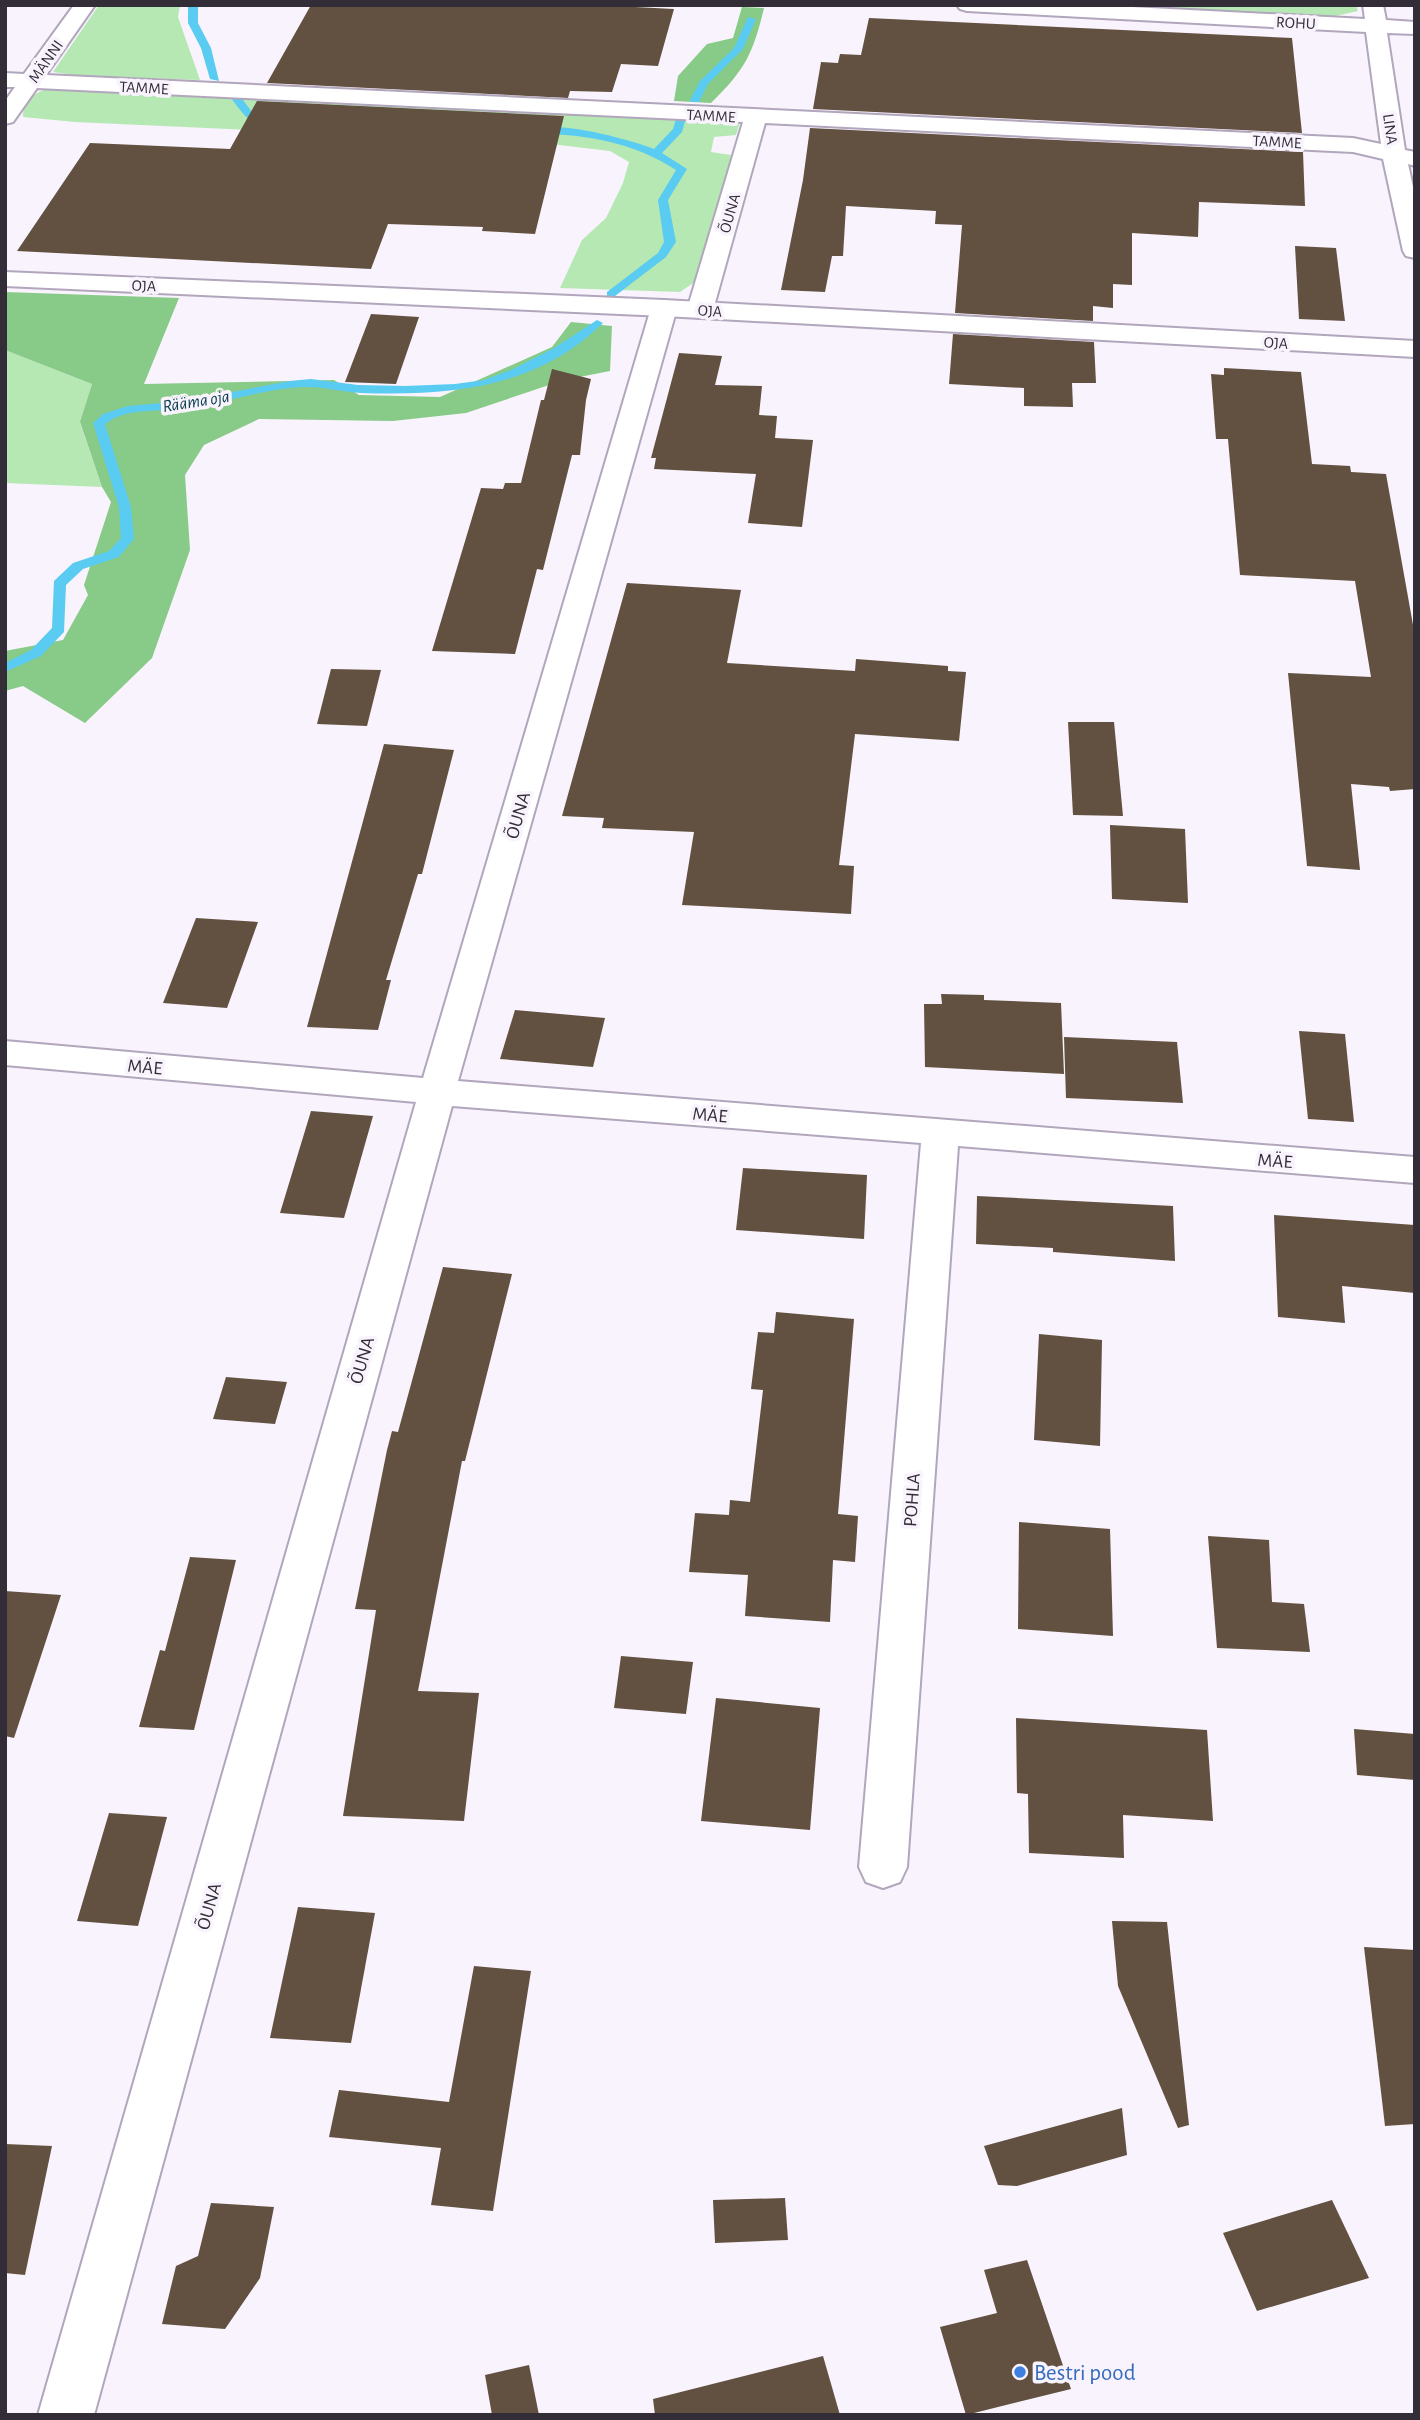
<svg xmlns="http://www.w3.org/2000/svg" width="1420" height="2420" font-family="'Alegreya Sans',sans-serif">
<rect width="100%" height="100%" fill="#f8f3fc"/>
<g fill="#b6e8b4">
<polygon points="99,5 180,5 178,17 200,80 82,76 53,72"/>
<polygon points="1101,5 1356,5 1358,11 1331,17"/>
<path d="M52 87 741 119 736 135 714 137 711 152 731 155 712 246 699 279 680 292 560 288 582 240 606 218 623 183 629 162 610 151 542 143 75 122 23 117C23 99 36 92 52 87Z"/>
<polygon points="5,350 92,384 80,423 102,487 5,483"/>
</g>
<g fill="#88ca87">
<path d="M742 7 764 8C753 54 745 70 711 103L674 101 678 76 707 44 733 38Z"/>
<polygon points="5,292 179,298 144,384 334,380 359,395 440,397 552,347 571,322 612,326 610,371 564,380 466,413 393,421 259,419 204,445 185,475 190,550 152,658 85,723 23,686 5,691 5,651 63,640 88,595 84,585 111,502 102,487 80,422 92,384 5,350"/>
</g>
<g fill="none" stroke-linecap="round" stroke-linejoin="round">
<g fill="#5acbf1" fill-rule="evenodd">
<polygon points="188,5 198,5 198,23 211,48 219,81 210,79 201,48 188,23"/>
<polygon points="748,17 756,19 743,49 708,84 699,102 691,102 690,100 700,81 734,48"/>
<path d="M232 96H240L255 116 273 124V128C253 129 242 113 231 98Z"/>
<path d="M676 119 685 121 682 132 662 153 687 169 668 200 676 242 666 257 615 296H607V292L658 253 664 242 658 200 676 170C635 143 587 134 538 134L533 131C553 118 631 140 654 149L673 129Z"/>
<path d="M597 320 603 323 601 325C534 389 448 396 361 393 342 392 323 386 303 387 264 389 226 402 188 408 160 413 129 406 105 424L131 507 134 539 119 557 83 569 66 585 64 632 41 656 5 672V663L31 650 52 628 54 581 73 563 109 551 121 538 119 507 93 423 103 414 128 406 185 401 290 381 311 379 358 385 405 386 455 384 484 380 511 370 554 348Z"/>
</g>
</g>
<g fill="#625040">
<polygon points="311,5 596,5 674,9 658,66 621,64 612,92 570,91 568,98 267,83"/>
<polygon points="869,18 1292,38 1302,133 813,109 821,62 838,63 840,54 861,55"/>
<polygon points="257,101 564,116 535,234 482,231 483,227 388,224 371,269 17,251 90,143 230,149"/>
<polygon points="810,128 1303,152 1305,206 1199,202 1198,237 1132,233 1132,285 1113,284 1113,308 1093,306 1093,321 955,313 962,225 935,224 936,211 846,206 843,256 832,256 825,292 781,290 803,180"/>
<polygon points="1295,246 1336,248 1345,321 1299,319"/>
<polygon points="371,314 419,317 396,384 345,382"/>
<polygon points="953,334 1094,342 1096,383 1072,383 1073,407 1024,406 1024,388 949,384"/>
<polygon points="679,353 722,356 715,385 762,386 759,415 777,416 775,438 813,440 802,527 748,523 756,474 654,469 656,458 651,458"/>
<polygon points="1224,368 1301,372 1312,464 1350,466 1351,472 1386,474 1415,636 1415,789 1390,791 1389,787 1351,784 1360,870 1307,866 1288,673 1371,677 1355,581 1240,575 1228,439 1216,439 1211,374 1224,375"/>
<polygon points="552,369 591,379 586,400 580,455 572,455 543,570 537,569 515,654 432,651 481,488 503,489 505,483 521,483 541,400 544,400"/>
<polygon points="627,583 741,590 727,663 855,671 856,659 948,666 948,671 966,672 959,741 855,734 839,865 854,866 851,914 682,905 694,832 602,828 604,818 562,816"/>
<polygon points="331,669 381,670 367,726 317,724"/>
<polygon points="1068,722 1114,722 1123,816 1073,815"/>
<polygon points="384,744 454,750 422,874 418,874 386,980 391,980 378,1030 307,1027"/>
<polygon points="1110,825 1185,829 1188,903 1112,899"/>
<polygon points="196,918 258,922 227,1008 163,1003"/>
<polygon points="941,994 984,995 984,1000 1061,1003 1064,1074 925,1067 924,1004 942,1004"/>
<polygon points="515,1010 605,1018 593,1067 500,1059"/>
<polygon points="1299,1031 1345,1034 1354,1122 1308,1119"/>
<polygon points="1064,1037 1177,1042 1183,1103 1066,1098"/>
<polygon points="311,1111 373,1116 344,1218 280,1213"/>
<polygon points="743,1168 867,1175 864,1239 736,1230"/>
<polygon points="977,1196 1173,1206 1175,1261 1053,1252 1053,1248 976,1244"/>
<polygon points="1274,1215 1415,1225 1415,1293 1342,1286 1345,1323 1278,1317"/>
<polygon points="443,1267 512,1274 465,1461 462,1461 418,1691 479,1693 464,1821 343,1816 376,1610 355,1609 387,1450 392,1431 398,1432"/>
<polygon points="776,1312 854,1319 838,1514 858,1516 855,1562 833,1560 830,1622 745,1616 748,1575 689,1572 695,1513 729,1515 730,1500 750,1502 763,1390 751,1389 758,1332 774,1333"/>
<polygon points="1039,1334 1102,1340 1100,1446 1034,1440"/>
<polygon points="226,1377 287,1382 275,1424 213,1419"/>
<polygon points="1019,1522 1110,1529 1113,1636 1018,1629"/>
<polygon points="1208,1536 1269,1540 1272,1602 1304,1604 1310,1652 1217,1648"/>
<polygon points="190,1557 236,1560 194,1730 139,1727 160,1650 165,1651"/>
<polygon points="5,1591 61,1595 14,1738 5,1736"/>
<polygon points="621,1656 693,1662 686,1714 614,1708"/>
<polygon points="716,1698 820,1708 810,1830 701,1821"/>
<polygon points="1016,1718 1207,1730 1213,1821 1123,1815 1124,1858 1029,1853 1028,1794 1017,1793"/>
<polygon points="1354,1729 1415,1734 1415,1780 1357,1775"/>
<polygon points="109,1813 167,1817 138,1926 77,1921"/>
<polygon points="298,1907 375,1913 351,2043 270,2038"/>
<polygon points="1112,1921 1167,1922 1189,2125 1178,2128 1118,1986"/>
<polygon points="1364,1947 1415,1950 1415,2124 1385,2126"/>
<polygon points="474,1966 531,1971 493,2211 431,2205 441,2148 329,2137 339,2090 449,2102"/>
<polygon points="1122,2108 1127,2155 1017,2186 998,2185 984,2146"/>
<polygon points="5,2144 52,2146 25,2275 5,2273"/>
<polygon points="785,2198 788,2240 715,2243 713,2200"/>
<polygon points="1332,2200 1369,2278 1257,2311 1223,2233"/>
<polygon points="211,2203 274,2207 260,2278 225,2329 162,2324 176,2266 198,2256"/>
<polygon points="1027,2260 1071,2389 966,2415 940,2327 997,2313 984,2270"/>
<polygon points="823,2356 840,2415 655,2415 653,2399"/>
<polygon points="529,2365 539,2415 492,2415 485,2375"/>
</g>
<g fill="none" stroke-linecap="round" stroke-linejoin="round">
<defs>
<g id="minor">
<polygon points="74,5 95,5 46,75 1353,138 1381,144 1366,32 967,11 960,9 957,5 1093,5 1365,19 1363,5 1383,5 1386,20 1415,22 1415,34 1387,33 1405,150 1415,152 1415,166 1408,164 1415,196 1415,258 1406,256 1403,251 1383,159 1353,152 765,123 713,310 709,315 700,318 691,315 687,310 743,122 37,88 13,122 5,124 5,101 15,87 5,87 5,73 24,74"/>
<polygon points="664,300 673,303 677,308 458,1081 1415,1157 1415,1183 958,1146 907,1867 900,1882 883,1888 866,1882 859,1867 921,1143 452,1106 94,2415 38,2415 416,1102 5,1065 5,1041 423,1078 651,308 655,303"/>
</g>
<polygon id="tertiary" points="5,272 664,300 1415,341 1415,357 664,316 5,286"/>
</defs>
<use href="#minor" stroke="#b1a6bc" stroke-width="4"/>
<use href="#tertiary" stroke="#b1a6bc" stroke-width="4"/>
<use href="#minor" fill="#fff" fill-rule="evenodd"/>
<use href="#tertiary" fill="#fff" fill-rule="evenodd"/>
</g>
<circle fill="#3f7fe0" stroke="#f8f3fc" stroke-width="2.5" cx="1020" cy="2372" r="7"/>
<g text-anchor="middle" stroke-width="7" stroke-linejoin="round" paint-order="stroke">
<g font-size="16" fill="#322d36" stroke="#f8f3fc">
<text transform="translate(1296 22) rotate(3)" y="6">ROHU</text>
<text transform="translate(45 61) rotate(-55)" y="6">MÄNNI</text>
<text transform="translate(144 87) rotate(3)" y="6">TAMME</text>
<text transform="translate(711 115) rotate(3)" y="6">TAMME</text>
<text transform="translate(1391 129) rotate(82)" y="6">LINA</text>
<text transform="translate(1277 141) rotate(3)" y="6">TAMME</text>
<text transform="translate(729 213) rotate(-74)" y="6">ÕUNA</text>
<text transform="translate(144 285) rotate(2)" y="6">OJA</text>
<text transform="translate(710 310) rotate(3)" y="6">OJA</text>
<text transform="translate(1276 342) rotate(3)" y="6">OJA</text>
</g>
<g font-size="18" font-style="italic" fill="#093d4d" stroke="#f8f3fc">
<text transform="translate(196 401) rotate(-9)" y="6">Rääma oja</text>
</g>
<g font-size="19" fill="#322d36" stroke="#f8f3fc">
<text transform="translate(517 815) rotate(-74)" y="7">ÕUNA</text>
<text transform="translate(145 1066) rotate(5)" y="7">MÄE</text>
<text transform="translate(710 1114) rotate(5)" y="7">MÄE</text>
<text transform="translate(1275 1160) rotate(4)" y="7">MÄE</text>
<text transform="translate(361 1360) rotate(-74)" y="7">ÕUNA</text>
<text transform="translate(911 1500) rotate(-86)" y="7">POHLA</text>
<text transform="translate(208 1906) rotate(-74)" y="7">ÕUNA</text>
</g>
<g font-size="23" fill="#366cbe" stroke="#f8f3fc" text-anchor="start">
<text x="1034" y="2380">Bestri pood</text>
</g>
</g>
<rect width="1420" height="2420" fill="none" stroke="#322d36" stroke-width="14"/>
</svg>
